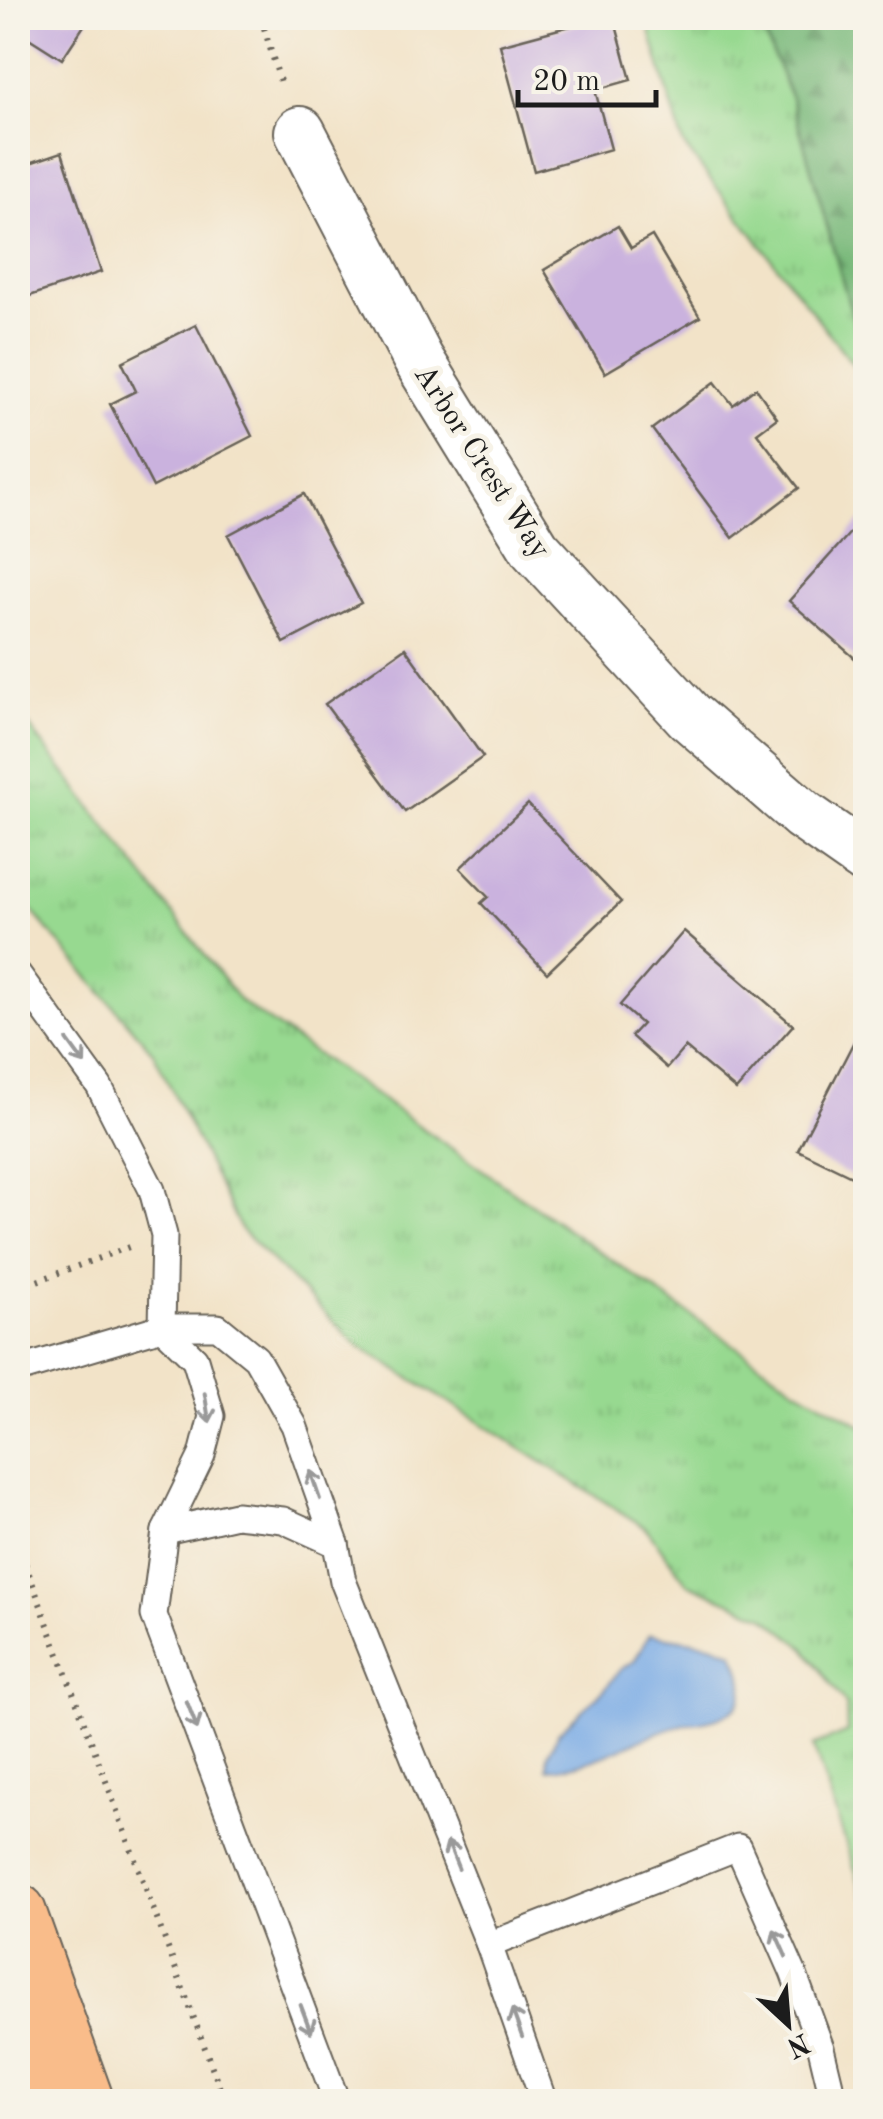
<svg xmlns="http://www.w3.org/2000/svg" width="883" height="2119" font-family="'Old Standard TT',serif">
<defs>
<pattern id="grass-tufts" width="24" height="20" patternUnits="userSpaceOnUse" patternTransform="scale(2.5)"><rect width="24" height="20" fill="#97d990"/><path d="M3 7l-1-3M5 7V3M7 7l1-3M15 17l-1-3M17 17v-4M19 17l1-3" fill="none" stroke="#82ba7c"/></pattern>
<pattern id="forest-firs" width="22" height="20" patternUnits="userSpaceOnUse" patternTransform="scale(2.5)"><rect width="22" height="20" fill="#79b97a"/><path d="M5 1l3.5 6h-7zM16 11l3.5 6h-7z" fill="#689e69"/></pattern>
</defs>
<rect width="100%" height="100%" fill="#f7f3e8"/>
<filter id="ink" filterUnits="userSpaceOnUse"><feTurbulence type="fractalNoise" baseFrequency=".01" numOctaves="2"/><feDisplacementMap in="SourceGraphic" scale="20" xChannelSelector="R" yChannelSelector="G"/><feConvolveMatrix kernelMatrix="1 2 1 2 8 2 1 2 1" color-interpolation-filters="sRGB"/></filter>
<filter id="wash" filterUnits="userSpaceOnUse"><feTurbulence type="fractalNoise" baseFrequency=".0048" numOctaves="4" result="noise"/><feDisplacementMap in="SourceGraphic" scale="40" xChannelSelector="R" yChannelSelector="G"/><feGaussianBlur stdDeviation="2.25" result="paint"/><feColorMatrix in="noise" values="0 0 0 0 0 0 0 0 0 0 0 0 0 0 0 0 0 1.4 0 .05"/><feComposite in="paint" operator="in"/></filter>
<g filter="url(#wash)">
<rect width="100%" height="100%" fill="#f2e3c8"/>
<g fill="url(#grass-tufts)" stroke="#5a7a56" stroke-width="2.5">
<polygon points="646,18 758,18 791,98 865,361 865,380 683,144"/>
<polygon points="18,712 240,1001 794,1387 865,1427 865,1899 813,1746 847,1732 846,1705 805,1648 764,1616 687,1583 646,1528 356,1344 241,1230 153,1052 18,895"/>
</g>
<polygon fill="url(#forest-firs)" stroke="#4a6a4b" stroke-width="2.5" points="758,18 865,18 865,361 791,98"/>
<path fill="#7aabe5" stroke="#4b6480" stroke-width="2.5" d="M650 1634 711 1644 733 1652C741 1667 751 1695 734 1709 719 1722 692 1722 674 1727 632 1739 592 1768 547 1769L548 1754 559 1732 605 1689 620 1670 634 1661Z"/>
<g id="blocks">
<g fill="#cab2de">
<polygon points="18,18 89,18 62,59 18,31"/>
<polygon points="600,18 614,18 631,80 595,90 611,149 534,171 500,45"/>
<polygon points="62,152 101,272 18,300 18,167"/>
<polygon points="618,226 631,248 652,236 700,317 605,373 544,270"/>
<polygon points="196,325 252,436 153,487 110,404 136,391 122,362"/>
<polygon points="715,382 733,405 756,388 777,418 757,433 799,488 733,538 652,429"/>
<polygon points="304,494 361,603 284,643 228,535"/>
<polygon points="866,515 866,668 789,601"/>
<polygon points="405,648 483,757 405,812 325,704"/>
<polygon points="528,804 621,902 547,973 481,903 488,897 460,868"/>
<polygon points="684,931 793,1025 736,1090 685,1047 667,1068 631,1036 642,1024 620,1005"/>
<polygon points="866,1018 866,1183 798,1150"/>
</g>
</g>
</g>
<g filter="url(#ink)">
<use href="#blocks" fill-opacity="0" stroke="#676258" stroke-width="2.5"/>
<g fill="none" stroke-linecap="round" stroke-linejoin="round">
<defs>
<g id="service">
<polyline points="18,974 99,1086 152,1190 164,1235 162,1327 195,1359 212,1416 202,1455 165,1531 154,1615 337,2102"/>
<polyline points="18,1370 162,1327 218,1327 256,1358 294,1425 336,1544 343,1581 489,1945 544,2102"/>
<polyline points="165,1531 236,1515 283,1520 336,1544"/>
<polyline points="489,1945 738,1847 793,1972 821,2048 834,2102"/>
</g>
<polyline id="minor" points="300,132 418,359 535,549 689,716 803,815 866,859"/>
<g id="primary">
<polyline points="18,1912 86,2102"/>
<polyline points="18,2042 48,2102"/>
</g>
</defs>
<use href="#service" stroke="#676258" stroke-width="29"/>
<use href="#minor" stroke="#676258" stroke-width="54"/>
<use href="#primary" stroke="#676258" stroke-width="59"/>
<g stroke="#676258" stroke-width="6" stroke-dasharray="2.5 8" stroke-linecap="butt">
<polyline points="261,18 282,88"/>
<polyline points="18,1288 129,1247"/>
<polyline points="18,1544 225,2102"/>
</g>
<use href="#service" stroke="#fff" stroke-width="25"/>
<use href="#minor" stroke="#fff" stroke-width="50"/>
<use href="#primary" stroke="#f9bc8a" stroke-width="55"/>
</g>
<defs><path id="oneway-shaft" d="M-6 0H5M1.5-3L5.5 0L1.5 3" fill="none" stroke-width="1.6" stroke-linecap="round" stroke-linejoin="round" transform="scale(2.5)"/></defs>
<g stroke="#999">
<use href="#oneway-shaft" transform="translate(76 1052) rotate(54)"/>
<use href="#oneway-shaft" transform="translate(207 1408) rotate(81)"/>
<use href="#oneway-shaft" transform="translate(315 1485) rotate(-109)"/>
<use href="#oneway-shaft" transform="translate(192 1715) rotate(69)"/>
<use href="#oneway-shaft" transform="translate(453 1855) rotate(-112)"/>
<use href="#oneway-shaft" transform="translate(780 1943) rotate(-114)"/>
<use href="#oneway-shaft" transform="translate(306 2019) rotate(69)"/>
<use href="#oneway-shaft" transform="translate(517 2023) rotate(-110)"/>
</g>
</g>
<g text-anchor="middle" stroke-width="10" stroke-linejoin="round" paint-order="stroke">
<g font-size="30" fill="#1c1c1c" stroke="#f7f3e8">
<text transform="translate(483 461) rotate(57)" y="10">Arbor Crest Way</text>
</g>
</g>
<rect width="883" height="2119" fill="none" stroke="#f7f3e8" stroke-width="60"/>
<g transform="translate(788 2024) rotate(154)" stroke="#f7f3e8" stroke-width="8" paint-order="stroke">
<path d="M0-8L18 38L0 25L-18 38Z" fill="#1c1c1c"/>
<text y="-15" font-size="28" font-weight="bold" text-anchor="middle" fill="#1c1c1c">N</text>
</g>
<path d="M518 90v15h138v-15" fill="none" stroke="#1c1c1c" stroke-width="5"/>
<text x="533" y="90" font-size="30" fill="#1c1c1c" stroke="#f7f3e8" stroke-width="8" paint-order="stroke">20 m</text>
</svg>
